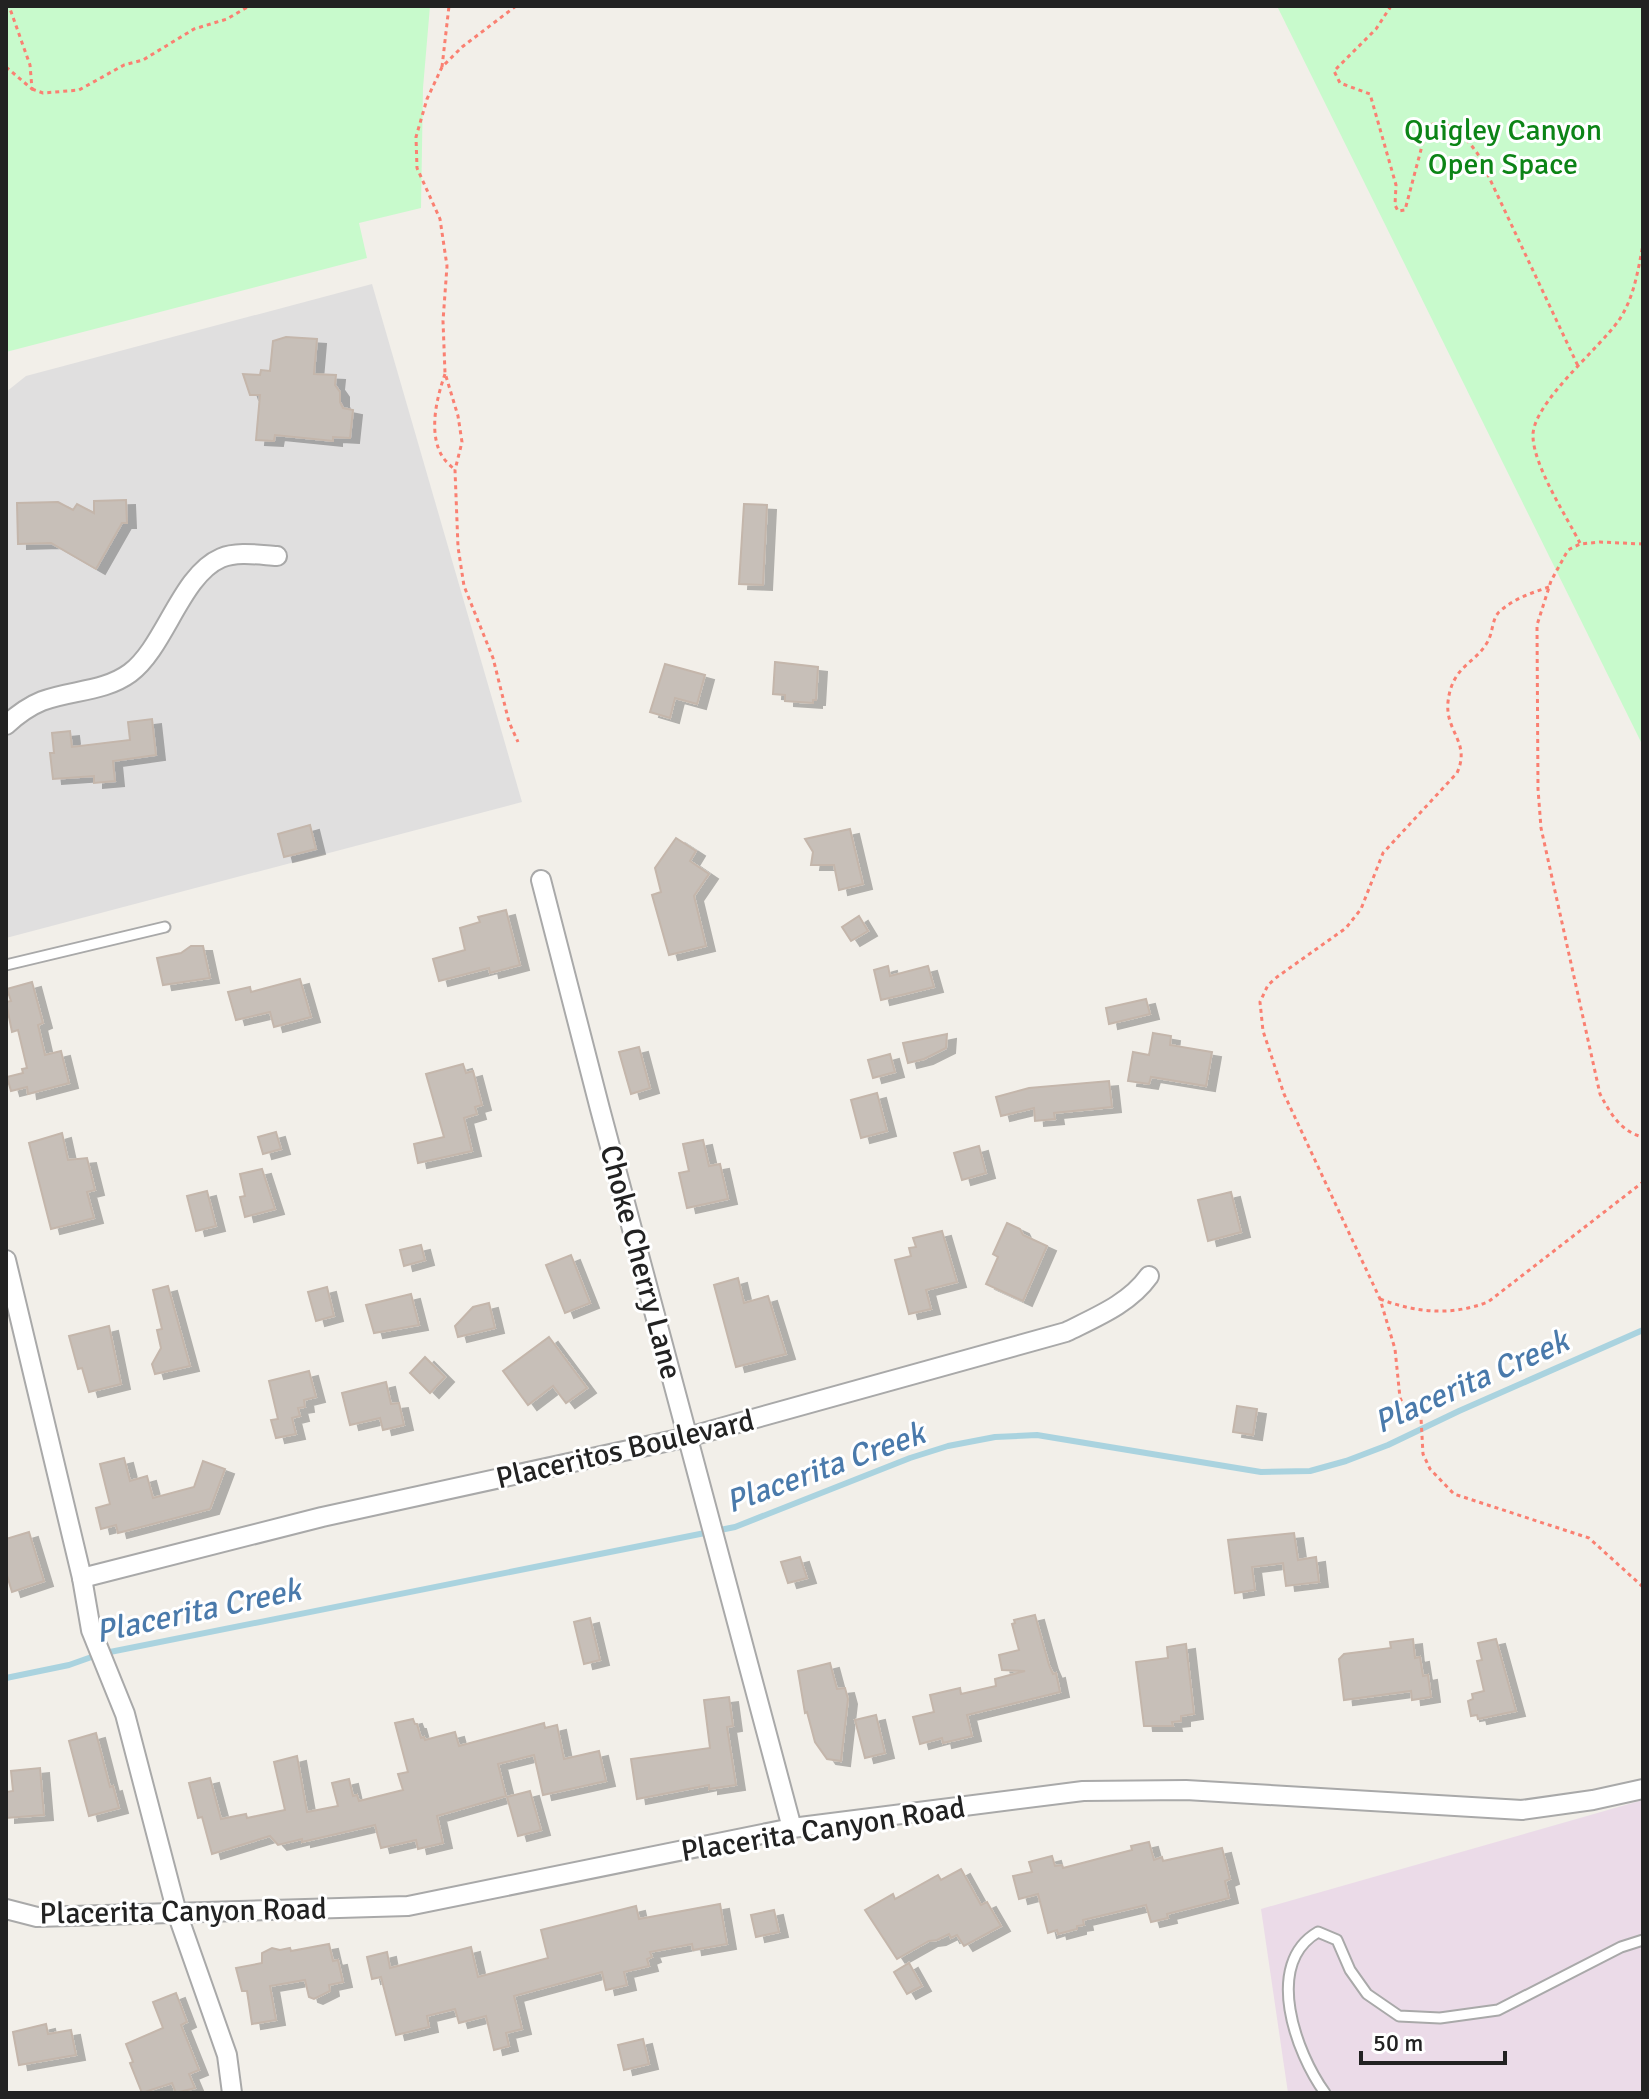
<svg xmlns="http://www.w3.org/2000/svg" width="1649" height="2099" font-family="Signika,sans-serif">
<defs>
<filter id="shadow"><feDropShadow dx="9" dy="5" stdDeviation="0" flood-color="#0004"/></filter>
</defs>
<rect width="100%" height="100%" fill="#f2efe9"/>
<polygon fill="#e0dfdf" points="372,284 522,802 6,938 6,392 26,376"/>
<polygon fill="#ebdbe8" points="1643,1800 1643,2093 1288,2093 1261,1909"/>
<g fill="#c8facc">
<polygon points="6,6 430,6 423,88 421,208 359,223 367,258 6,352"/>
<polygon points="1277,6 1643,6 1643,746"/>
</g>
<g fill="none" stroke-linecap="round" stroke-linejoin="round">
<polyline stroke="#aad3df" stroke-width="6" points="6,1678 69,1665 100,1654 735,1527 910,1458 948,1446 995,1437 1037,1435 1261,1472 1310,1471 1346,1461 1388,1445 1459,1411 1643,1330"/>
</g>
<g fill="#c7bfb8" stroke="#c4b6ab" stroke-width="2" filter="url(#shadow)">
<polygon points="286,337 317,339 314,374 336,375 335,385 340,392 340,402 343,408 353,410 350,438 333,437 333,441 275,435 274,441 256,440 260,395 250,395 243,374 260,375 261,370 270,371 273,341"/>
<polygon points="126,500 127,523 122,523 96,569 51,543 18,544 17,503 58,502 73,510 77,504 94,513 94,501"/>
<polygon points="744,504 767,505 763,585 739,584"/>
<polygon points="775,662 818,667 816,700 813,700 813,703 785,701 785,695 773,694"/>
<polygon points="665,664 705,675 697,704 675,698 670,718 650,712"/>
<polygon points="152,719 156,755 113,761 115,781 94,783 94,776 53,779 50,753 54,753 52,733 70,731 72,747 130,740 128,722"/>
<polygon points="310,825 316,849 284,857 278,834"/>
<polygon points="850,829 863,884 839,890 834,865 811,865 813,852 805,839"/>
<polygon points="676,838 696,851 690,861 709,874 694,896 706,946 669,955 652,895 661,892 655,868"/>
<polygon points="506,910 520,965 490,973 489,968 439,981 433,959 465,950 460,928 480,922 478,917"/>
<polygon points="859,916 868,931 851,941 842,927"/>
<polygon points="191,946 203,946 210,978 163,985 157,958 181,953"/>
<polygon points="888,966 890,976 928,966 934,987 881,1000 874,970"/>
<polygon points="300,979 311,1017 274,1027 270,1012 236,1020 228,992 250,987 251,992"/>
<polygon points="32,982 43,1023 38,1025 45,1055 61,1051 69,1083 28,1094 27,1087 11,1091 7,1077 23,1073 22,1069 27,1068 18,1030 12,1032 6,1002 11,1001 7,989"/>
<polygon points="1146,999 1150,1014 1109,1024 1106,1008"/>
<polygon points="1153,1033 1171,1036 1170,1045 1212,1052 1206,1086 1151,1077 1149,1084 1128,1081 1133,1052 1149,1055"/>
<polygon points="947,1034 946,1048 924,1059 908,1063 903,1043"/>
<polygon points="639,1047 650,1088 631,1094 619,1052"/>
<polygon points="890,1054 895,1072 873,1078 868,1060"/>
<polygon points="463,1064 466,1073 473,1071 482,1105 475,1107 477,1114 464,1118 472,1151 418,1163 414,1144 444,1137 426,1074"/>
<polygon points="1109,1081 1112,1107 1054,1113 1055,1119 1035,1121 1034,1108 1001,1116 996,1097 1029,1088"/>
<polygon points="877,1093 887,1131 861,1138 851,1100"/>
<polygon points="276,1132 281,1149 263,1154 258,1137"/>
<polygon points="62,1133 68,1160 87,1158 95,1190 87,1192 94,1218 51,1229 29,1143"/>
<polygon points="703,1140 709,1166 720,1164 728,1199 687,1208 679,1173 689,1171 683,1144"/>
<polygon points="979,1146 986,1173 962,1180 954,1153"/>
<polygon points="262,1169 275,1209 245,1217 240,1197 245,1196 240,1174"/>
<polygon points="207,1191 216,1226 196,1231 187,1196"/>
<polygon points="1231,1192 1241,1232 1208,1241 1198,1200"/>
<polygon points="1007,1223 1020,1229 1023,1235 1047,1246 1023,1301 986,1284 998,1257 993,1254"/>
<polygon points="942,1231 957,1282 926,1290 931,1309 909,1314 895,1260 911,1256 909,1248 916,1247 913,1238"/>
<polygon points="421,1245 425,1260 404,1266 400,1250"/>
<polygon points="571,1255 590,1303 565,1313 546,1265"/>
<polygon points="738,1278 744,1303 768,1296 786,1354 736,1367 714,1285"/>
<polygon points="168,1286 190,1366 155,1374 152,1364 161,1348 157,1330 162,1329 153,1290"/>
<polygon points="327,1287 334,1316 316,1321 308,1292"/>
<polygon points="411,1294 419,1325 374,1333 366,1305"/>
<polygon points="489,1303 495,1328 458,1337 455,1326 473,1307"/>
<polygon points="109,1326 121,1384 89,1392 82,1368 78,1369 69,1336"/>
<polygon points="549,1337 587,1388 566,1403 553,1386 528,1405 503,1371"/>
<polygon points="425,1357 445,1377 430,1393 410,1373"/>
<polygon points="309,1371 316,1397 304,1400 305,1407 298,1408 300,1416 292,1418 296,1434 276,1438 271,1420 278,1419 269,1381"/>
<polygon points="386,1382 391,1404 399,1403 404,1425 383,1430 380,1418 350,1425 342,1393"/>
<polygon points="1237,1406 1257,1409 1253,1435 1233,1432"/>
<polygon points="124,1458 130,1481 147,1476 153,1498 194,1487 203,1461 225,1469 210,1509 118,1533 116,1525 101,1529 96,1508 110,1504 100,1464"/>
<polygon points="29,1532 44,1581 12,1592 6,1572 6,1539"/>
<polygon points="1294,1533 1298,1560 1316,1557 1319,1582 1286,1586 1283,1563 1252,1567 1255,1590 1235,1593 1228,1540"/>
<polygon points="800,1557 807,1578 788,1583 781,1562"/>
<polygon points="1035,1615 1049,1665 1053,1674 1056,1673 1060,1692 967,1715 972,1736 943,1743 942,1738 920,1744 913,1717 934,1712 930,1695 960,1688 961,1694 996,1686 995,1679 1025,1671 1002,1670 999,1655 1019,1650 1012,1624 1015,1623 1014,1620"/>
<polygon points="590,1618 600,1660 584,1664 574,1622"/>
<polygon points="1413,1639 1415,1658 1420,1657 1423,1676 1428,1675 1431,1697 1412,1700 1411,1691 1344,1700 1339,1659 1344,1654 1391,1648 1390,1642"/>
<polygon points="1496,1639 1516,1711 1478,1719 1477,1715 1471,1716 1468,1701 1473,1699 1472,1694 1484,1691 1477,1661 1482,1660 1478,1643"/>
<polygon points="1186,1644 1194,1714 1181,1716 1181,1721 1172,1722 1173,1726 1144,1726 1136,1662 1168,1658 1167,1647"/>
<polygon points="830,1663 837,1689 845,1688 848,1699 841,1761 827,1759 815,1742 807,1712 805,1713 798,1671"/>
<polygon points="729,1697 733,1726 727,1727 736,1785 709,1789 709,1785 637,1799 631,1759 710,1748 704,1700"/>
<polygon points="876,1715 885,1753 865,1758 855,1720"/>
<polygon points="413,1719 415,1724 417,1724 421,1738 424,1737 425,1740 455,1732 459,1746 544,1723 545,1728 557,1725 564,1759 599,1751 606,1781 543,1795 534,1755 498,1764 506,1796 437,1816 443,1843 418,1849 416,1840 381,1848 375,1825 302,1842 302,1839 278,1845 270,1836 212,1854 202,1817 198,1818 189,1783 210,1778 221,1819 246,1814 247,1818 285,1810 274,1762 297,1756 307,1812 338,1806 332,1783 349,1779 353,1796 357,1795 359,1801 403,1790 398,1774 408,1772 395,1723"/>
<polygon points="96,1733 110,1787 113,1786 119,1808 89,1816 69,1741"/>
<polygon points="40,1768 44,1815 6,1818 6,1792 13,1791 11,1771"/>
<polygon points="530,1791 541,1830 518,1836 507,1797"/>
<polygon points="1149,1842 1154,1860 1162,1857 1163,1861 1222,1848 1230,1879 1225,1881 1229,1898 1167,1914 1168,1918 1151,1922 1146,1905 1083,1920 1084,1925 1077,1926 1077,1929 1058,1934 1057,1930 1048,1933 1038,1894 1019,1899 1013,1876 1032,1872 1029,1862 1052,1856 1055,1866 1062,1865 1063,1868 1132,1850 1131,1846"/>
<polygon points="961,1869 981,1905 987,1902 1001,1926 964,1946 957,1935 951,1938 949,1934 937,1940 929,1941 897,1959 865,1910 893,1894 895,1899 938,1875 941,1880"/>
<polygon points="720,1904 727,1944 693,1950 692,1944 650,1952 652,1957 647,1959 649,1966 624,1972 627,1985 606,1990 602,1972 514,1996 522,2029 506,2033 509,2046 494,2050 486,2016 459,2023 455,2009 427,2016 429,2027 396,2035 381,1977 372,1979 367,1957 387,1952 390,1968 471,1947 478,1977 548,1958 541,1930 636,1906 639,1919"/>
<polygon points="774,1910 779,1932 756,1937 751,1915"/>
<polygon points="329,1944 333,1961 338,1960 343,1982 329,1985 330,1991 314,1999 309,1997 305,1980 270,1986 276,2020 252,2024 247,1991 242,1991 236,1968 262,1963 262,1953 272,1948 280,1950 290,1948 291,1951"/>
<polygon points="909,1963 922,1986 907,1994 894,1972"/>
<polygon points="176,1993 187,2022 181,2025 199,2070 189,2074 195,2088 176,2093 172,2083 142,2093 130,2063 133,2062 126,2044 163,2028 153,2002"/>
<polygon points="46,2024 48,2034 71,2030 76,2055 19,2065 13,2032"/>
<polygon points="643,2039 649,2064 624,2070 618,2045"/>
</g>
<g fill="none" stroke-linecap="round" stroke-linejoin="round">
<defs>
<g id="lane">
<polyline points="6,965 165,927"/>
<path d="M1325 2093C1296 2053 1263 1964 1318 1932L1337 1940 1350 1970 1367 1994 1399 2016 1440 2018 1498 2010 1621 1947 1643 1940"/>
</g>
<g id="street">
<path d="M6 725C17 715 27 707 42 701 71 690 104 692 130 673 165 647 181 575 221 558 237 551 260 555 277 556"/>
<polyline points="541,880 600,1109 792,1828"/>
<polyline points="6,1260 82,1578 91,1630 125,1714 177,1913 227,2055 232,2093"/>
<path d="M82 1578 322 1517 688 1437 1066 1332C1096 1317 1129 1304 1149 1276"/>
<polyline points="6,1909 37,1917 408,1906 792,1828 1083,1791 1186,1790 1522,1810 1593,1800 1643,1789"/>
</g>
</defs>
<use href="#lane" stroke="#a9a9a9" stroke-width="13"/>
<use href="#street" stroke="#a9a9a9" stroke-width="22"/>
<g stroke="#fa8072" stroke-width="3" stroke-dasharray="4 4" stroke-linecap="butt">
<polyline points="516,6 462,47 442,67 427,99 416,137 417,168 440,219 447,266 443,321 445,373 458,416 462,442 455,470 458,547 464,586 493,658 509,722 518,742"/>
<path d="M1391 6 1376 29 1334 71 1340 83 1370 94 1396 185 1395 205 1398 211 1405 210 1427 127C1447 113 1469 141 1479 156L1578 366"/>
<polyline points="6,67 32,89 30,65 9,6"/>
<polyline points="442,67 449,6"/>
<polyline points="32,89 43,93 79,90 124,65 143,60 194,29 227,19 249,6"/>
<path d="M445 374C437 397 428 432 442 456 445 461 451 466 455 470"/>
<path d="M1580 543C1566 516 1534 466 1533 437 1531 404 1600 348 1619 320 1634 298 1638 270 1643 245"/>
<path d="M1643 544 1600 542 1580 544 1568 550 1551 581 1537 625 1538 789 1541 828 1600 1094C1610 1113 1621 1132 1643 1137"/>
<path d="M1549 587C1531 593 1513 599 1499 612 1492 619 1493 632 1488 641 1476 664 1452 665 1448 702 1445 732 1471 742 1457 773L1383 853 1361 909 1346 928 1277 977 1268 985 1260 1002 1263 1031 1284 1094 1380 1299 1395 1349 1400 1398 1404 1406 1421 1418 1423 1454 1430 1469 1454 1494 1589 1538 1643 1587"/>
<path d="M1380 1299C1417 1313 1451 1316 1488 1302L1643 1182"/>
</g>
<use href="#lane" stroke="#fff" stroke-width="9"/>
<use href="#street" stroke="#fff" stroke-width="18"/>
</g>
<g text-anchor="middle" stroke-width="6" stroke-linejoin="round" paint-order="stroke">
<g font-size="30" fill="#0c8416" stroke="#fff">
<text x="1503" y="140">Quigley Canyon<tspan x="1503" dy="34">Open Space</tspan></text>
</g>
<g font-size="30" fill="#222" stroke="#fff">
<text transform="translate(641 1262) rotate(75)" y="10">Choke Cherry Lane</text>
<text transform="translate(625 1449) rotate(-13)" y="10">Placeritos Boulevard</text>
<text transform="translate(823 1829) rotate(-9)" y="10">Placerita Canyon Road</text>
<text transform="translate(183 1911) rotate(-1)" y="10">Placerita Canyon Road</text>
</g>
<g font-size="32" font-style="italic" fill="#4a7aab" stroke="#fff">
<text transform="translate(1471 1381) rotate(-24)" y="11">Placerita Creek</text>
<text transform="translate(825 1467) rotate(-20)" y="11">Placerita Creek</text>
<text transform="translate(198 1610) rotate(-12)" y="11">Placerita Creek</text>
</g>
</g>
<rect width="1649" height="2099" fill="none" stroke="#222222" stroke-width="16"/>
<path d="M1361 2051v12h144v-12" fill="none" stroke="#222222" stroke-width="4"/>
<text x="1373" y="2051" font-size="24" fill="#222222" stroke="#ffffff" stroke-width="6" paint-order="stroke">50 m</text>
</svg>
